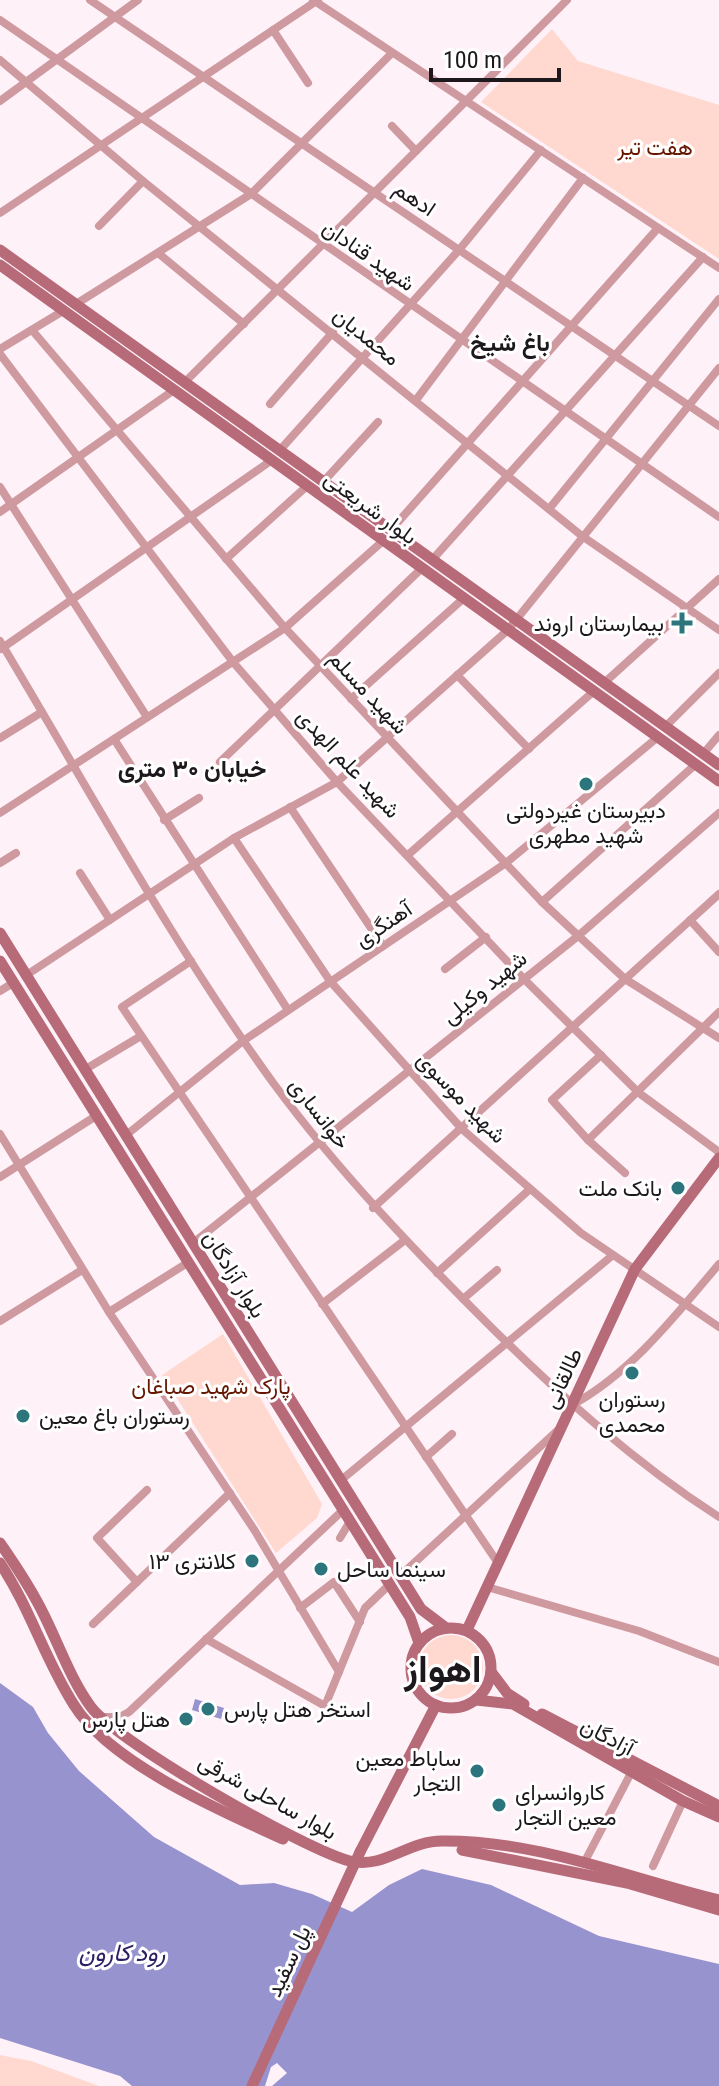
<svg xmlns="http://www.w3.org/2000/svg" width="719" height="2086" font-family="'Roboto Condensed',Vazirmatn,sans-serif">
<rect width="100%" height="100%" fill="#fef1f8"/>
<g fill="#ffd9cf">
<polygon points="552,29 578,61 719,105 719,259 481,102"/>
<polygon points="223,1334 322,1504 317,1518 276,1553 162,1375"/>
<circle cx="451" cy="1667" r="32"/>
<polygon points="0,2055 31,2061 99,2086 0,2086"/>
</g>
<g fill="#9793ce">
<polygon points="0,1683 33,1707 48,1733 79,1771 154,1837 240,1885 274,1883 312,1894 352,1912 389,1885 422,1869 491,1885 599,1936 719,1964 719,2086 272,2086 287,2073 277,2063 271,2067 265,2086 132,2086 120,2076 0,2038"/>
<polygon points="195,1699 224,1708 221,1719 192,1710"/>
</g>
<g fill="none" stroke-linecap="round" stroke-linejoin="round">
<g stroke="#cf99a0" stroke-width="8">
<polyline points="90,0 719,426"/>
<polyline points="313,0 719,268"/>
<polyline points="0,20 719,517"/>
<polyline points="273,30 308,83"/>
<polyline points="0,60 143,181 582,536 719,630"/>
<polyline points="0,101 138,0"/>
<polyline points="392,126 416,151"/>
<polyline points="0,213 318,0"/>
<polyline points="99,226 143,181"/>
<polyline points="158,253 244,324"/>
<polyline points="76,304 251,194 392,53"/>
<polyline points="32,330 285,628 542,902 625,979 719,1038"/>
<polyline points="0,349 63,311"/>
<polyline points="0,354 233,662 337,782 524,979 639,1093 719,1152"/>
<polyline points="185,382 567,0"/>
<polyline points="416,400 583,178"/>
<polyline points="270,404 333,332"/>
<polyline points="280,450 459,250 541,150"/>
<polyline points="324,481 378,422"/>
<polyline points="0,487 147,717"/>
<polyline points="549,509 719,299"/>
<polyline points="0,512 174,390"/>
<polyline points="391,530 658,228"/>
<polyline points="226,559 307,486"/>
<polyline points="432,560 703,257"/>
<path d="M0 641C89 789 172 944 274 1084 339 1172 414 1250 491 1327 562 1397 635 1463 719 1517"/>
<polyline points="1,649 272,460"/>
<polyline points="457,675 529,749"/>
<polyline points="604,683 719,579"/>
<polyline points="351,699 464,598"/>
<polyline points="665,727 719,673"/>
<polyline points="0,738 42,712"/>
<polyline points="114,739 288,1010"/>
<polyline points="703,754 719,735"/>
<polyline points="220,762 422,568"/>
<polyline points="290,807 383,946"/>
<polyline points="0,813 285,628 384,540"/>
<polyline points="164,820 199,798"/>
<polyline points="234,838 330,981 462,1129 581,1233 719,1327"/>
<polyline points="409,854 594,691"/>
<polyline points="0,863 16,853"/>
<polyline points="80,873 110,920"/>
<polyline points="542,902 696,764"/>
<polyline points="690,920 719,952"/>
<polyline points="191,961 122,1007 498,1563"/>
<polyline points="445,969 486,937"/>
<polyline points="25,976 234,838 337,782 508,630 719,368"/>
<polyline points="0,991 13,983"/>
<polyline points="601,1055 552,1100 588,1140 625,1173"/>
<polyline points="84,1070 141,1036"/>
<polyline points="0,1134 109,1312 255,1531 339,1672"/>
<polyline points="125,1136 243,1041 506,863 658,737"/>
<polyline points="588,1140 719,1012"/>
<polyline points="0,1177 96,1116"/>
<polyline points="373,1208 719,894"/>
<polyline points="192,1244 578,936 719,813"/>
<polyline points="437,1273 530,1189"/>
<polyline points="463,1299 497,1270"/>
<polyline points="322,1304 405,1240"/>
<polyline points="109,1312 189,1262"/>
<polyline points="0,1321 82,1270"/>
<path d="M572 1405C631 1373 676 1315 719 1264"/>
<polyline points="426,1457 452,1434"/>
<polyline points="340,1481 613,1255"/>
<polyline points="340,1538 349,1523"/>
<polyline points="400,1576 557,1431"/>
<polyline points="137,1582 97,1538 147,1490"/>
<polyline points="487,1587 639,1631 719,1662"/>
<polyline points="300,1608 334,1582 360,1622"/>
<polyline points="93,1624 230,1493"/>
<polyline points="206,1639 325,1706 365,1608 389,1585"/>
<polyline points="100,1717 120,1717 129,1712 342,1511"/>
<polyline points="585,1861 632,1771"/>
<polyline points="653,1866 683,1801"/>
</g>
<g stroke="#b76a78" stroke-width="11">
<polyline points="0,250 719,765"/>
<polyline points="0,265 719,781"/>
<polyline points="0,933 421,1609 446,1628"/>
<polyline points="0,961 410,1617 419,1643"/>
<path d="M0 1543C16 1566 32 1590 44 1615 59 1645 71 1680 91 1707 117 1742 305 1850 350 1861 385 1869 407 1841 442 1841 538 1840 627 1878 719 1900"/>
<path d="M0 1563C30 1608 45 1660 74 1705 110 1763 221 1811 283 1839"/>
<circle cx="451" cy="1668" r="40"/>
<polyline points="467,1630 635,1269 719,1158"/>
<polyline points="492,1673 507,1693 524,1704"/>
<polyline points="476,1700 513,1704 683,1801 719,1817"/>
<polyline points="542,1714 719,1806"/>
<polyline points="462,1850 627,1883 719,1910"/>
<polyline points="360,1852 436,1705"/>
</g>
<polyline stroke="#b76a78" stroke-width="11" points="252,2086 360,1852"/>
</g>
<g fill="#2c757d" stroke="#fff" stroke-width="3">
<path d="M678 611h8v8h8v8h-8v8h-8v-8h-8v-8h8z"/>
<circle cx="586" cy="784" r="8"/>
<circle cx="678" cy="1188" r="8"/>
<circle cx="632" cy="1373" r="8"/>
<circle cx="23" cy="1416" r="8"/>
<circle cx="252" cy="1561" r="8"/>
<circle cx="321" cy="1569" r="8"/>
<circle cx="208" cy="1709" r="8"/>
<circle cx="186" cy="1719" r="8"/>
<circle cx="477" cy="1771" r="8"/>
<circle cx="499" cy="1805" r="8"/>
</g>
<g text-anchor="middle" stroke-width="6" stroke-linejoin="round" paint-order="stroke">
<g font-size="22" fill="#651700" stroke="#fff">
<text x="655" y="155">هفت تیر</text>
<text x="211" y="1394">پارک شهید صباغان</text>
</g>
<g font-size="22" fill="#1c181b" stroke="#fff">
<text transform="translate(415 198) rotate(34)" y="8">ادهم</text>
<text transform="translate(369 255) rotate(35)" y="8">شهید قنادان</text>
<text transform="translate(367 336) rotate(39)" y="8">محمدیان</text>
<text transform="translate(371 507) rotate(36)" y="8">بلوار شریعتی</text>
<text transform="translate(369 692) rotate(47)" y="8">شهید مسلم</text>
<text transform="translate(349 763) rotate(47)" y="8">شهید علم الهدی</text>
<text transform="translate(383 924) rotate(-34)" y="8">آهنگری</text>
<text transform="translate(484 987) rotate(-39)" y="8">شهید وکیلی</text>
<text transform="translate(462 1097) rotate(46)" y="8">شهید موسوی</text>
<text transform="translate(320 1113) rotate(52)" y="8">خوانساری</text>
<text transform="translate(235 1274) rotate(58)" y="8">بلوار آزادگان</text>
<text transform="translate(562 1378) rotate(-65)" y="8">طالقانی</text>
<text transform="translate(608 1736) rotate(28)" y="8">آزادگان</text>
<text transform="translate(268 1796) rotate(29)" y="8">بلوار ساحلی شرقی</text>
<text transform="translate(288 1961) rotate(-65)" y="8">پل سفید</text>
</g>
<g font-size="22" fill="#1c181b" stroke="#fff" text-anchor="end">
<text x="664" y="631">بیمارستان اروند</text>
<text x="586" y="818" text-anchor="middle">دبیرستان غیردولتی<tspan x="586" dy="25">شهید مطهری</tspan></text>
<text x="662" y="1196">بانک ملت</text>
<text x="632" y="1407" text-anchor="middle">رستوران<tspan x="632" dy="25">محمدی</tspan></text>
<text x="39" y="1424" text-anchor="start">رستوران باغ معین</text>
<text x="236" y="1569">کلانتری ۱۳</text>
<text x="337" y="1577" text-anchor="start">سینما ساحل</text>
<text x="224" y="1717" text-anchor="start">استخر هتل پارس</text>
<text x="170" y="1727">هتل پارس</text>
<text x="461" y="1766">ساباط معین<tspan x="461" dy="25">التجار</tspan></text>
<text x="515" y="1800" text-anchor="start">کاروانسرای<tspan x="515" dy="25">معین التجار</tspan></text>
</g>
<g font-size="24" font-weight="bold" fill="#1c181b" stroke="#fff">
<text x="510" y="351">باغ شیخ</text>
<text x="192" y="777">خیابان ۳۰ متری</text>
</g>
<g font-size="24" font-style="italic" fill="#2f2066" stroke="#fff">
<text x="122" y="1961">رود کارون</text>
</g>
<g font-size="38" font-weight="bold" fill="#1c181b" stroke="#fff">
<text x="443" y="1682">اهواز</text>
</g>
</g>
<path d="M431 68v12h128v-12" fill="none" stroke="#1c181b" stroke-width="4"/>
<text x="443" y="68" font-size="24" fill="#1c181b" stroke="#ffffff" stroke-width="6" paint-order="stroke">100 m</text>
</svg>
